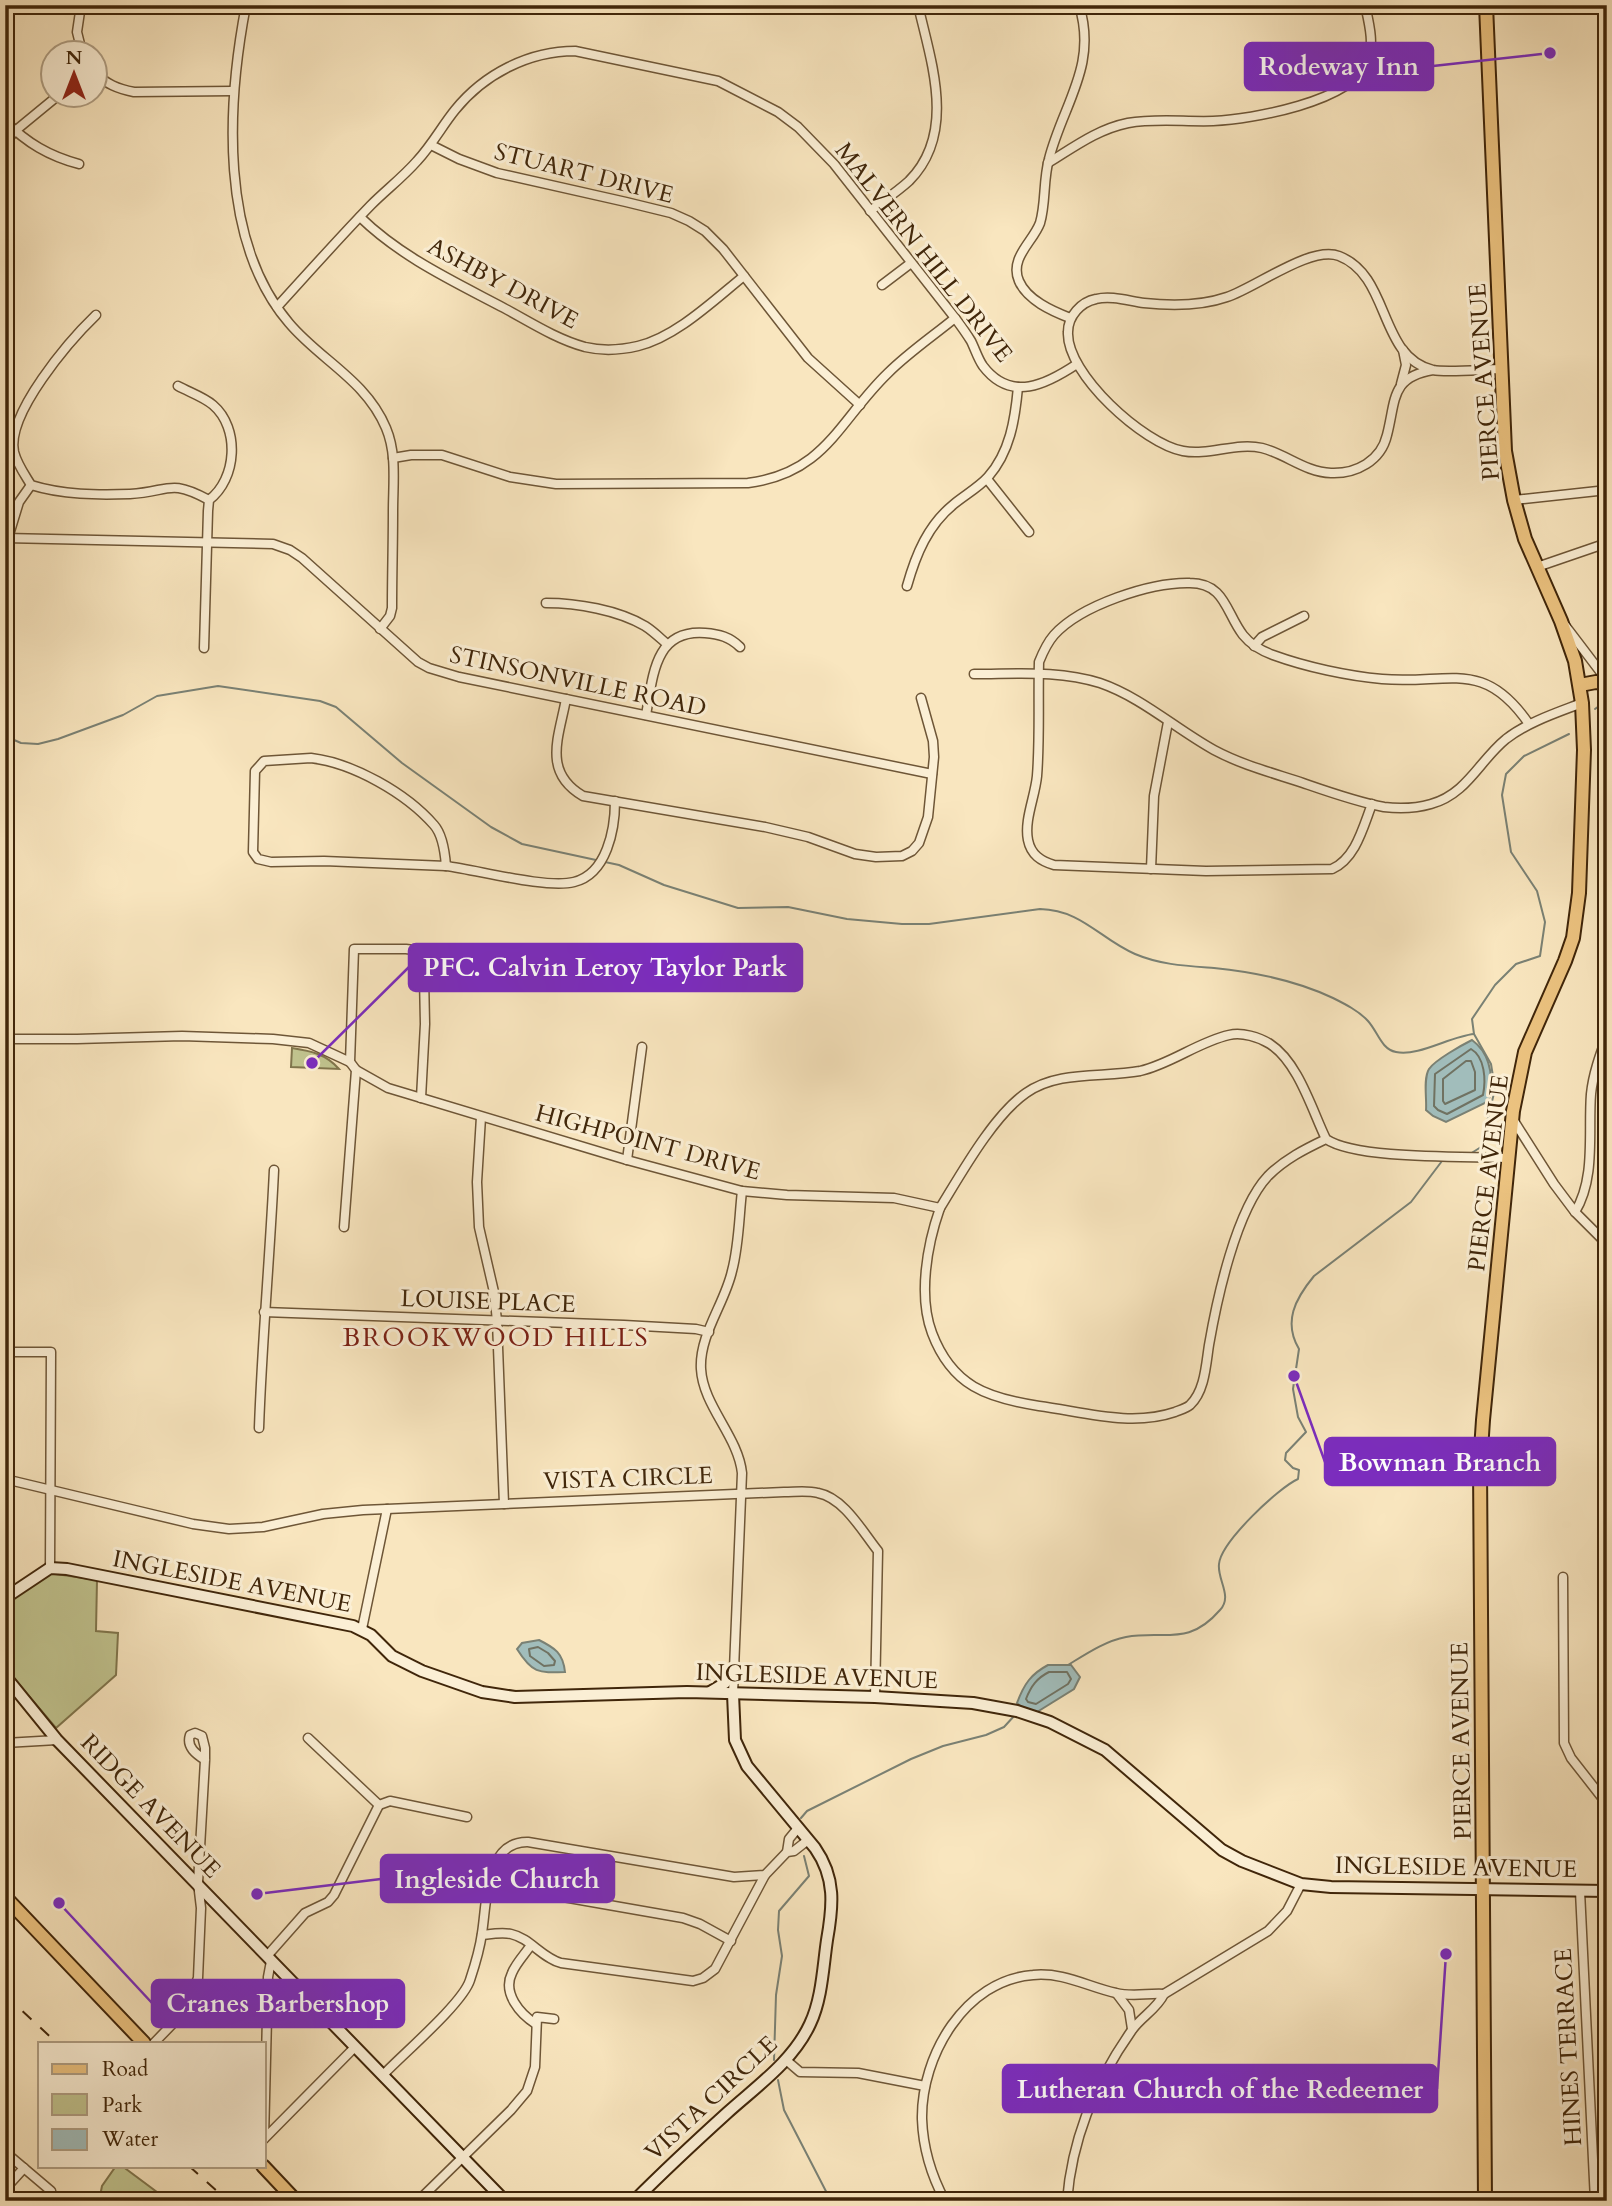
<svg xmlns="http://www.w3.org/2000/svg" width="1612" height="2206" font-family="Cardo,serif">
<rect width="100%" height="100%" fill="#f9e6bf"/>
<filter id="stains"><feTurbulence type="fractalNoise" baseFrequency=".00286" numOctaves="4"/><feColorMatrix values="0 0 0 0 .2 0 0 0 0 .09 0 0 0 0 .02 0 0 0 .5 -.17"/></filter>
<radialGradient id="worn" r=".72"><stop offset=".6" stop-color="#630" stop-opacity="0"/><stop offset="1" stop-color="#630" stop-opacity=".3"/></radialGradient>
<g fill="#c1c48f" stroke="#80754c" stroke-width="2">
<path d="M292 1048C311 1051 326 1054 339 1069L291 1067Z"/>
<polygon points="49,1573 97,1580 96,1631 118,1633 116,1675 56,1728 5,1668 5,1604"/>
<polygon points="116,2166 122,2166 169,2201 99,2201 102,2186"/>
</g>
<g fill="#a1bdbb" stroke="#7a8174" stroke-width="2">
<path d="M1472 1040C1491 1054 1493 1076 1490 1097L1485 1103 1446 1122 1433 1116 1426 1110C1427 1099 1423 1079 1429 1069 1435 1060 1462 1045 1472 1040Z"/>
<path d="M539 1640C555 1648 563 1653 565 1672 538 1673 532 1673 517 1649L522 1643Z"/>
<path d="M1048 1665H1071L1080 1677 1074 1689 1037 1712 1022 1708 1017 1703C1024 1684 1031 1674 1048 1665Z"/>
</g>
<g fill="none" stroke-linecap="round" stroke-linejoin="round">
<g stroke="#707262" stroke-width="2">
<path d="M1471 1049C1485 1057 1486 1080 1483 1095L1447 1114 1438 1110 1434 1106 1435 1074Z"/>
<polygon points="1466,1061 1471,1061 1475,1072 1475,1090 1445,1104 1443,1101 1443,1079"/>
<polygon points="538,1647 548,1653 555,1661 554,1665 544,1666 530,1656 529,1649"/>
<path d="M1049 1672H1067L1071 1679 1068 1684 1036 1704 1028 1702 1026 1699C1031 1686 1037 1678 1049 1672Z"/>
</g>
<g stroke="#7a8174" stroke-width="2">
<polyline points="1595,709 1607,700"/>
<polyline points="5,736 21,743 38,744 58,739 123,715 157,696 218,686 320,701 336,707 402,763 491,827 522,844 596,860"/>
<path d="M605 862 619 865 664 885 738 908 788 907 847 919 902 924H929L1040 909C1082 910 1100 939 1135 954 1161 965 1187 966 1214 968 1254 972 1297 981 1333 998 1345 1004 1359 1011 1368 1021 1378 1032 1381 1049 1396 1052 1418 1057 1451 1036 1474 1034"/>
<polyline points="1470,1154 1481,1147 1495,1089 1491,1064 1474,1034 1472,1019 1495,985 1516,964 1540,956 1545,922 1537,891 1511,852 1502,795 1506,774 1524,756 1569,734"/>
<path d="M1068 1665C1086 1654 1105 1641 1126 1637 1165 1630 1188 1647 1220 1610 1233 1596 1217 1580 1219 1564 1221 1542 1278 1488 1298 1479L1299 1470 1293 1468 1285 1460 1286 1453 1306 1432 1298 1417 1293 1389 1299 1349C1283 1322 1295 1299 1314 1276L1411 1202 1442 1161"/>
<polyline points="801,1818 807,1811 911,1759 943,1746 986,1735 1004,1727 1015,1715"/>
<polyline points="774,2060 776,1995 782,1956 778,1930 779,1911 809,1876 804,1856"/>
<polyline points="778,2080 784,2110 831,2201"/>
</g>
<defs>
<g id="street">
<polyline points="81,5 77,32 82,52"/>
<path d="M246 5C227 104 219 241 289 323 320 360 366 380 386 428 397 454 393 483 393 512 393 544 392 576 392 608L390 616 380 629"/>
<path d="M94 72C106 84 118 89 134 92L233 91"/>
<path d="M5 121C27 143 49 156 79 164"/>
<polyline points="5,142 15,131 60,94"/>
<polyline points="431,145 459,159 497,173 626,202 671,213 689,221 705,231 723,249 808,358 860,405"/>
<path d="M1048 163C1074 147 1098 129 1128 123 1156 118 1185 122 1213 121 1253 119 1350 102 1367 63 1375 45 1369 23 1365 5"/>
<path d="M870 211C883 201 897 192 909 181 957 133 931 62 918 5"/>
<path d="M360 217C401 257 453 281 504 308 530 322 556 339 585 347 602 351 621 350 638 346 676 337 714 300 744 276"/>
<polyline points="882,285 911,263"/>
<path d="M277 307C308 273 339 238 371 205 386 190 403 177 417 161 432 145 442 126 455 110 484 74 529 51 575 51L718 81 778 112 798 127 834 164 955 318C961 326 966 333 971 341 975 349 978 359 983 366 1011 403 1047 384 1077 364"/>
<path d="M96 315C70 340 6 414 14 452 17 464 25 475 31 485 63 495 97 495 130 494 170 492 168 478 209 500"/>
<path d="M1070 318C1052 311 1027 300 1019 281 1009 258 1033 242 1040 223 1046 203 1043 180 1049 159 1063 104 1098 66 1079 5"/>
<path d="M1433 370C1390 377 1396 401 1387 435 1381 461 1356 474 1331 473 1305 472 1286 454 1262 448 1236 442 1209 456 1183 451 1144 444 1066 374 1068 332 1068 316 1081 302 1096 299 1111 295 1129 301 1144 303 1171 306 1201 306 1227 297 1255 288 1311 245 1339 256 1391 276 1378 357 1433 370 1448 373 1485 369 1502 369"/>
<polyline points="1401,384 1406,365 1403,350"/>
<path d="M178 386C189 392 204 397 213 405 240 428 237 479 209 500L208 511 204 648"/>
<path d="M393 458 411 455H442L510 477 556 484 748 483C826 473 839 420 888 373 908 353 933 336 955 318"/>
<polyline points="987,479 1029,532"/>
<polyline points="1514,500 1607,490"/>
<polyline points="5,538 273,544 290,550 302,558 418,662 429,668 459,677 932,774"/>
<polyline points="8,538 19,502 31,485"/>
<polyline points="1537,567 1607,543"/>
<path d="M907 586C916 554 928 525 954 504 965 495 979 487 988 477 1010 452 1015 420 1018 387"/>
<path d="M546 603C577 603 618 610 645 626 653 631 660 638 667 644"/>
<polyline points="1564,624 1602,674 1607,684"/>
<polyline points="1254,646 1262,637 1304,616"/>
<path d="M974 674C1017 674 1059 670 1100 683 1141 697 1176 729 1214 750 1242 765 1273 773 1303 783 1329 792 1357 802 1384 807 1400 809 1417 808 1431 804 1467 794 1479 761 1506 739 1528 722 1556 713 1582 703"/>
<path d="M566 699C559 737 542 772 583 796L765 827 808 837 855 854 876 857 902 856 912 851 919 843 928 817 934 757 933 741 921 698"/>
<path d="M646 715C653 677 654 629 705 633 719 634 730 637 740 647"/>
<path d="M311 758C353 763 406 793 434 825 443 835 445 853 446 866L324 861 271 862 258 859 253 852 255 771 264 761Z"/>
<path d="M1372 804C1363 827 1356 858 1332 869L1206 871 1054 865C1041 861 1031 855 1028 840 1024 820 1035 797 1037 776 1040 739 1038 700 1039 662 1043 652 1047 643 1054 635 1081 605 1151 582 1190 583 1225 583 1226 613 1243 635 1251 645 1262 651 1273 655 1306 667 1348 676 1382 679 1448 685 1483 657 1529 724"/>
<path d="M446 866C478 870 546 889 574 882 607 874 615 829 615 801"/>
<polyline points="1151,869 1154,796 1168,722"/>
<polyline points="5,1039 77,1039 182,1036 273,1039 309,1043 350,1062"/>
<polyline points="356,1070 388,1088 408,1094 627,1160 742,1191 787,1195 894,1198 940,1208"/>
<polyline points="481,1117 477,1182 479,1227 494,1292 497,1321 504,1504"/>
<polyline points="1514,1121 1554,1184 1575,1212 1607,1244"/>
<path d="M1326 1139C1312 1110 1298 1062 1270 1044 1259 1037 1242 1032 1229 1035 1198 1042 1171 1064 1140 1071 1103 1078 1058 1070 1026 1093 993 1116 961 1174 940 1208 927 1245 918 1296 932 1333 952 1386 987 1398 1039 1406 1084 1412 1131 1427 1175 1412 1180 1410 1187 1408 1190 1405 1205 1391 1206 1364 1209 1345 1217 1299 1236 1210 1268 1176 1285 1159 1305 1149 1326 1139 1357 1160 1466 1156 1508 1158"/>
<polyline points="627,1160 642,1047"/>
<path d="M1575 1212C1596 1178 1588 1132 1591 1094 1593 1074 1600 1055 1607 1036"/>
<polyline points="344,1227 356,1070 350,1062 354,949 406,949 414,950 421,955 424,976 425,1024 421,1098"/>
<polyline points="264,1312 624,1325 696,1329 709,1332"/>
<polyline points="5,1352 51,1352 50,1568"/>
<path d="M259 1428C262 1341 270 1256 274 1170"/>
<path d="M5 1479 193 1524 229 1529 263 1527 323 1514 363 1510 784 1492C795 1492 807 1490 818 1493 844 1498 862 1531 878 1551L875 1697"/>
<polyline points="1563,1577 1564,1743 1571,1758 1607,1804"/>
<polyline points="362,1629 387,1509"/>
<path d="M733 1694 742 1473C738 1436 703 1406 701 1369 699 1335 725 1303 732 1271 739 1245 739 1217 742 1191"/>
<polyline points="308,1738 379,1805 390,1801 467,1817"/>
<polyline points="5,1743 57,1740"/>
<polyline points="787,1852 789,1839 798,1828"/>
<polyline points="492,1877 546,1894 683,1918 700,1924 731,1941"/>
<polyline points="1580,1891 1595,2201"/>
<path d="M482 1935C491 1934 502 1932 511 1934 530 1938 542 1958 561 1963L693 1981 703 1978 715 1969 765 1875"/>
<path d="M531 1945C525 1954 516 1963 512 1973 502 1993 520 2014 536 2024"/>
<polyline points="267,1956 305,1913 328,1902 334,1895 379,1805"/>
<polyline points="1117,1994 1129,2010 1132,2029"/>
<path d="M154 2043 186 2010 198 1978 201 1908 198 1883 205 1760V1748L202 1736 195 1733 190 1735C186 1747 196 1754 205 1760"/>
<polyline points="786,2060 800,2072 858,2073 925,2086"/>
<path d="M383 2075C403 2054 463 2003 470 1980 475 1965 480 1948 482 1933 487 1902 485 1841 528 1842L734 1877 765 1875 787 1852 794 1851 808 1840"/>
<polyline points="265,2138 355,2047"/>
<polyline points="264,2139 268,1977 271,1961"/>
<polyline points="5,2152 51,2191 42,2201"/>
<polyline points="5,2189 24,2168"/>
<polyline points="418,2201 511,2110 527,2091 535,2067 537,2017 554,2019"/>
<path d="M945 2201C931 2175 923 2148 922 2119 921 2056 965 1980 1033 1975 1064 1972 1088 1987 1116 1993 1132 1997 1148 1993 1164 1994"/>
<path d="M1067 2201C1072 2138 1096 2081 1132 2030 1141 2017 1157 2009 1164 1994L1268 1931 1287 1911 1301 1884"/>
</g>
<g id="secondary">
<polyline points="5,1598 50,1568 67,1569 353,1626 371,1635 392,1656 422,1671 482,1692 515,1697 687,1692 875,1697 973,1703 1017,1711 1050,1722 1105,1750 1222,1850 1242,1861 1301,1884 1331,1887 1607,1891"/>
<polyline points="5,1676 57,1740 505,2201"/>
<polyline points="710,1692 725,1683 733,1671"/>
<path d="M634 2201C664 2171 695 2142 727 2113 757 2086 793 2061 810 2024 822 1999 823 1967 827 1940 833 1906 836 1878 815 1848L747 1766 735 1740 733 1694"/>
</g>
<g id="primary">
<polyline points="1580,685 1596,682 1606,683"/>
<polyline points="5,1897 144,2043"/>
<polyline points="263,2166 296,2201"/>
<polyline points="1485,2201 1480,1465 1483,1420 1513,1111 1525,1052 1565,961 1573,938 1579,893 1584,750 1582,703 1575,661 1561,621 1525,539 1514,500 1505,451 1486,5"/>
</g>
</defs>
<use href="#street" stroke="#6e5637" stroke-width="11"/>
<use href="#secondary" stroke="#40260a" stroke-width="14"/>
<use href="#primary" stroke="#40260a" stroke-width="16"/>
<use href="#street" stroke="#fbefd5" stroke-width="8"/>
<use href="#secondary" stroke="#fbefd5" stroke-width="10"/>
<use href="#primary" stroke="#ecc380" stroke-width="12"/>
<g stroke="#40260a" stroke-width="2" stroke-dasharray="12 12" stroke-linecap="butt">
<polyline points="5,1995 57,2043"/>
<polyline points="189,2166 228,2201"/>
</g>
</g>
<g text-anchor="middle" stroke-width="6" stroke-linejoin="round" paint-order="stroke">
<g font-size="24" fill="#40260a" stroke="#fbefd5">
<text transform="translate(584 173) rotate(14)" y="8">STUART DRIVE</text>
<text transform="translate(924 252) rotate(52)" y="8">MALVERN HILL DRIVE</text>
<text transform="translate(503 283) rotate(28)" y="8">ASHBY DRIVE</text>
<text transform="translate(1484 382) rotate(-94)" y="8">PIERCE AVENUE</text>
<text transform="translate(578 681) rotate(12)" y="8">STINSONVILLE ROAD</text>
<text transform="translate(648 1142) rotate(15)" y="8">HIGHPOINT DRIVE</text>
<text transform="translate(1488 1173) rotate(-83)" y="8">PIERCE AVENUE</text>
<text transform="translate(488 1301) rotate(2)" y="8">LOUISE PLACE</text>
<text transform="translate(628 1478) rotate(-2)" y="8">VISTA CIRCLE</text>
<text transform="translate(232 1581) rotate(11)" y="8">INGLESIDE AVENUE</text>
<text transform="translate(817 1676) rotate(2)" y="8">INGLESIDE AVENUE</text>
<text transform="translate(1461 1741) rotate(-91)" y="8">PIERCE AVENUE</text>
<text transform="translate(151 1806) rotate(46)" y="8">RIDGE AVENUE</text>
<text transform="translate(1456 1867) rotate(1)" y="8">INGLESIDE AVENUE</text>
<text transform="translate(1568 2047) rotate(-93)" y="8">HINES TERRACE</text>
<text transform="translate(711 2098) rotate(-43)" y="8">VISTA CIRCLE</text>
</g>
<g font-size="26" letter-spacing="2" fill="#7a1f14" stroke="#fbefd5">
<text x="496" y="1346">BROOKWOOD HILLS</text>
</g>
</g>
<path fill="none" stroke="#7b2cbf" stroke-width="2.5" d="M1550 53L1433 66M312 1063L409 967M1294 1376L1325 1462M257 1894L381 1879M59 1903L152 2003M1446 1954L1437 2089"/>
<g fill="#7b2cbf" stroke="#fbefd5" stroke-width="2.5">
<circle cx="1550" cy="53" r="7"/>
<circle cx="312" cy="1063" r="7"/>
<circle cx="1294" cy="1376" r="7"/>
<circle cx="257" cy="1894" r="7"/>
<circle cx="59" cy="1903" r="7"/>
<circle cx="1446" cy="1954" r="7"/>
</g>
<g fill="#7b2cbf" stroke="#7b2cbf" stroke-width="2.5">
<rect x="1245" y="43" width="188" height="47" rx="7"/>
<rect x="409" y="944" width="393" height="47" rx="7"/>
<rect x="1325" y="1438" width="230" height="47" rx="7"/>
<rect x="381" y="1855" width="233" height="47" rx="7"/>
<rect x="152" y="1980" width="252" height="47" rx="7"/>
<rect x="1003" y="2065" width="434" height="47" rx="7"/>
</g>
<g font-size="26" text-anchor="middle" font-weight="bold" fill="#fff">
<text x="1339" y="75">Rodeway Inn</text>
<text x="605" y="976">PFC. Calvin Leroy Taylor Park</text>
<text x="1440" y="1471">Bowman Branch</text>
<text x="497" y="1888">Ingleside Church</text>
<text x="278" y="2012">Cranes Barbershop</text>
<text x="1220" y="2098">Lutheran Church of the Redeemer</text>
</g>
<rect width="1612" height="2206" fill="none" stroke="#f9e6bf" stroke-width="28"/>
<rect x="7" y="7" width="1598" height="2192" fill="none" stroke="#40260a" stroke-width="3.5"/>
<rect x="14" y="14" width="1584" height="2178" fill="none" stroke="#40260a" stroke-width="2"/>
<rect x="38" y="2042" width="228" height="126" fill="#fbefd5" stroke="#b09f84" stroke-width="2"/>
<rect x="52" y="2064" width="35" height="10" fill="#ecc380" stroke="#b09f84" stroke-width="2"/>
<text x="102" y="2076" font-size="21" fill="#40260a">Road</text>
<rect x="52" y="2094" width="35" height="21" fill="#c1c48f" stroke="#b09f84" stroke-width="2"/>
<text x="102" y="2112" font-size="21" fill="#40260a">Park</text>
<rect x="52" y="2129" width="35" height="21" fill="#a1bdbb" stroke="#b09f84" stroke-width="2"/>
<text x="102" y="2146" font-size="21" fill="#40260a">Water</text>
<g transform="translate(74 74)"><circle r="33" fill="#fbefd5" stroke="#b09f84" stroke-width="2"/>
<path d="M0-5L12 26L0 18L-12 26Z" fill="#8f2418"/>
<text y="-10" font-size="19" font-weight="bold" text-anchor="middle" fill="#40260a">N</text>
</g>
<rect width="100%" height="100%" filter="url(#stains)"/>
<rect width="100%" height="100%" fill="url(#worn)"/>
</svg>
